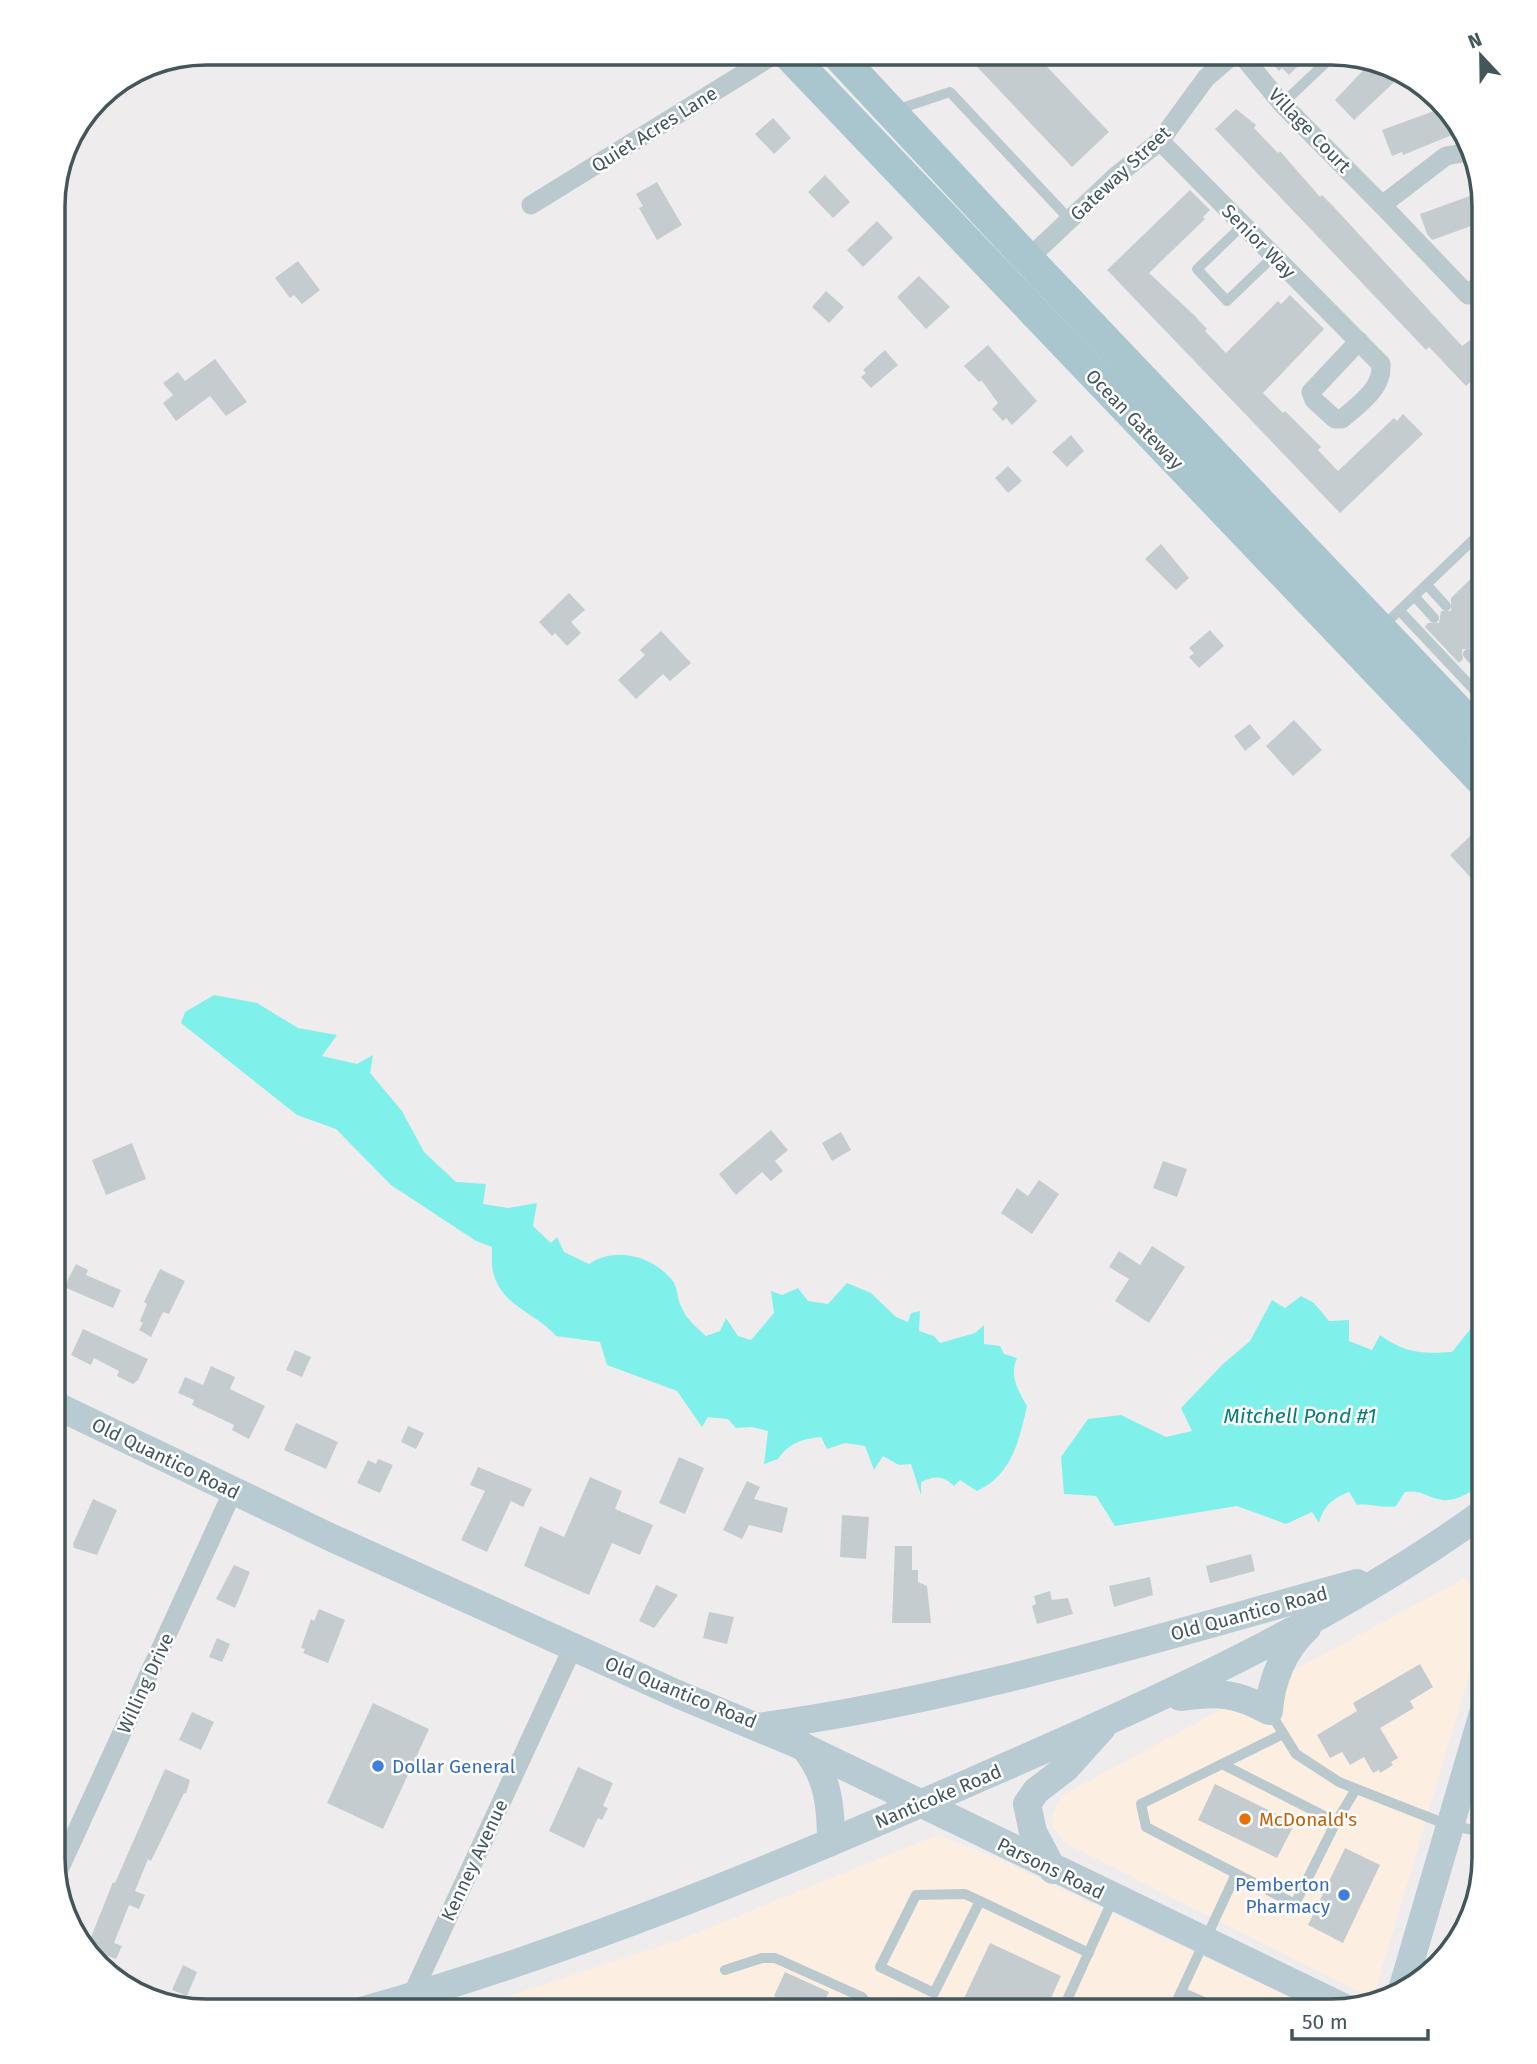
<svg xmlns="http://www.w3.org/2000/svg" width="1537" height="2064" font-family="'Fira Sans',sans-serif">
<rect width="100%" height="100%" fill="#efeced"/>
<g fill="#fdeee2">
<polygon points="1465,1578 1479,1590 1484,1603 1484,1624 1373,1999 1065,1843 1053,1828 1053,1814 1061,1796"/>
<polygon points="938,1835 992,1856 1318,2011 464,2011 679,1940"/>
</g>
<g fill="#80f1ea">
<path d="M214 995 257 1003 298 1028 337 1035 322 1056 357 1064 373 1055 370 1073 402 1111 424 1152 456 1182 486 1184 483 1204 508 1208 537 1203 533 1226 551 1243 557 1237 564 1252 589 1264C616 1246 652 1256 672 1280 678 1287 677 1299 681 1306 686 1319 696 1327 706 1336L720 1331 726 1318 738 1336 751 1340 774 1313 771 1291 782 1295 798 1288 808 1301 828 1304 847 1283 871 1293 896 1317 908 1322 911 1313 920 1311 919 1331 934 1336 940 1343 975 1333 984 1325V1344L1000 1346 1004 1354 1017 1358C1009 1376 1018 1390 1027 1406 1019 1441 1012 1475 977 1491L960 1480 954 1486C942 1475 935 1476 921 1482V1495L911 1464 899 1465 883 1456 874 1470 865 1446 845 1443 827 1449 821 1437C802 1439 789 1443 778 1459L764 1464 768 1431 752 1427 736 1428 728 1419 708 1417 702 1427 677 1391 607 1365 600 1342 556 1336C537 1313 503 1307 494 1275 491 1267 492 1256 492 1247L476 1241 391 1185 336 1129 297 1115 181 1023 185 1012Z"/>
<path d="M1484 1287V1483C1474 1490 1456 1502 1443 1500 1428 1498 1421 1489 1405 1492L1396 1506C1382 1509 1371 1503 1357 1505L1349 1492C1332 1499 1324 1505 1319 1523L1312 1512 1286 1524 1237 1506 1115 1526 1096 1496 1064 1494 1061 1457 1088 1419 1121 1415 1166 1437 1192 1431 1181 1408 1223 1364 1250 1341 1272 1300 1285 1308 1301 1296 1314 1303 1329 1321 1349 1320V1341L1372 1350 1380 1335C1405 1353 1421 1354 1452 1352L1480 1317Z"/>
</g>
<g fill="#c5ccd0">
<polygon points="964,53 1034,53 1109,132 1072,167"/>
<polygon points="1268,53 1297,53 1303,61 1289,75 1282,68 1279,71 1269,60 1272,57"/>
<polygon points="1371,62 1405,72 1354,120 1335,100"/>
<polygon points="1445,107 1459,121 1462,131 1403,155 1402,152 1392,156 1382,130"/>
<polygon points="1236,109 1256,125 1254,128 1278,153 1280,151 1320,197 1322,195 1332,205 1462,346 1485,329 1485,368 1466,386 1429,347 1426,350 1215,129"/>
<polygon points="773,118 791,138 774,154 755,134"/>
<polygon points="825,175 850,202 833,218 808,192"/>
<polygon points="657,182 682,225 657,240 639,208 643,206 636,194"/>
<polygon points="1190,190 1210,210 1203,217 1205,219 1149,273 1195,316 1207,329 1205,331 1226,353 1278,301 1281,304 1290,295 1324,329 1263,393 1283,413 1285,411 1321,447 1318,450 1338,471 1394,418 1397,421 1403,414 1423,434 1340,513 1107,270"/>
<polygon points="1481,192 1485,221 1432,240 1427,234 1420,214"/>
<polygon points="877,221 893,238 863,267 847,250"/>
<polygon points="298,261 320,290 302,304 294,295 290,298 275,278"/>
<polygon points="919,276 950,307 926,329 897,297"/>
<polygon points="826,291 844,307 829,323 812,307"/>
<polygon points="988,345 1037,401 1012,425 1006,418 1003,421 992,409 998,403 982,381 979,382 964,366"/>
<polygon points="885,350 898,365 871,388 861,377 866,373 863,370"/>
<polygon points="215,359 247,402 226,416 210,396 176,421 163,403 173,395 163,383 178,372 185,381"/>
<polygon points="1071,435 1084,451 1067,467 1052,452"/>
<polygon points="1008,466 1022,481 1008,493 995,478"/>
<polygon points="1161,544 1189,578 1176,590 1145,559"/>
<polygon points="1484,566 1484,636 1476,637 1473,649 1462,649 1463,659 1459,663 1425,627 1428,623 1439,623 1441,611 1451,611 1451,598"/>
<polygon points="569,593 585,610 571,622 581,633 567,646 555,633 552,636 539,622"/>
<polygon points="1210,630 1224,646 1199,668 1189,657 1194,653 1189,648"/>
<polygon points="661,631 691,663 670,681 663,674 636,699 618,680 645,655 640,650"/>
<polygon points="1294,720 1322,750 1293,776 1266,746"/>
<polygon points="1250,724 1261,738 1245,751 1234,736"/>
<polygon points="1478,829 1484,836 1484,863 1470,877 1450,855"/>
<polygon points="771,1130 788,1150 775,1161 783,1171 771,1181 762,1172 736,1195 719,1174"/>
<polygon points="841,1132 851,1150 832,1161 822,1143"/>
<polygon points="132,1143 146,1179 106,1195 92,1160"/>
<polygon points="1163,1161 1187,1169 1177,1197 1153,1188"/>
<polygon points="1039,1180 1059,1194 1032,1234 1001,1213 1017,1188 1028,1196"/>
<polygon points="1152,1246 1185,1267 1149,1323 1115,1301 1129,1279 1109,1267 1119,1251 1140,1265"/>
<polygon points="76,1264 88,1270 86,1275 121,1290 113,1308 64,1287"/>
<polygon points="160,1269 185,1281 169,1314 163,1312 151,1337 139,1330 143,1323 140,1321 147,1304 144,1302"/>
<polygon points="83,1329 148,1359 138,1380 133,1384 117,1376 119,1371 94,1358 91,1365 71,1355"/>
<polygon points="295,1350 311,1357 302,1377 286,1370"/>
<polygon points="211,1366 235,1377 230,1389 265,1406 249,1439 232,1430 234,1425 192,1405 194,1400 178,1393 185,1377 203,1385"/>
<polygon points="296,1423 338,1442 326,1469 284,1450"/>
<polygon points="408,1426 424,1433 416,1449 401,1442"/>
<polygon points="679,1457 704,1468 685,1514 659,1503"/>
<polygon points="378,1459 393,1465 380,1493 357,1483 368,1460 376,1464"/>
<polygon points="478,1467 532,1489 523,1507 511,1501 487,1552 461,1540 485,1491 470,1485"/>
<polygon points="590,1477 622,1491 615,1509 653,1525 640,1555 612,1543 589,1595 524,1566 540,1526 564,1537"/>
<polygon points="747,1481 760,1487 754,1499 788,1508 782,1533 749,1525 742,1539 723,1530"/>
<polygon points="93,1499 117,1510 97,1555 74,1548 73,1544"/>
<polygon points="842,1515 869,1517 866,1559 840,1557"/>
<polygon points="895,1546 912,1546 912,1570 918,1570 918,1582 927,1586 931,1623 892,1623"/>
<polygon points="1251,1554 1255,1571 1210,1583 1206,1566"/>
<polygon points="234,1565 250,1572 235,1608 216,1599"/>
<polygon points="1150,1577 1153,1595 1114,1607 1109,1586"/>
<polygon points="656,1585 678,1595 654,1628 639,1621"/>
<polygon points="1050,1591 1052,1600 1068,1598 1073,1614 1037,1624 1032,1606 1036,1604 1034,1596"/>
<polygon points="319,1609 345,1620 328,1663 303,1653 305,1649 301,1648 311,1619 314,1621"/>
<polygon points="709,1612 734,1617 727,1644 703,1638"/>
<polygon points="217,1638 230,1644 222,1662 209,1657"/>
<polygon points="1420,1664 1433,1687 1410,1701 1414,1708 1380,1728 1398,1758 1391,1762 1393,1765 1380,1773 1379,1770 1373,1773 1364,1757 1350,1765 1342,1752 1330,1758 1317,1735 1357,1711 1353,1703"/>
<polygon points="373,1703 429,1729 383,1829 327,1803"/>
<polygon points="192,1712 214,1722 201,1750 179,1740"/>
<polygon points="578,1767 613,1783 603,1806 608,1808 602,1820 598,1818 584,1848 549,1831"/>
<polygon points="165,1769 190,1780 186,1794 184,1793 151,1861 148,1859 135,1891 145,1895 139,1909 129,1905 114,1943 122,1946 116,1959 108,1956 104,1967 86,1950 113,1882 115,1883"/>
<polygon points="1215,1784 1295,1823 1277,1858 1198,1820"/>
<polygon points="1345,1848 1380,1865 1343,1943 1308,1925"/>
<polygon points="990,1943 1061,1976 1045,2011 958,2011"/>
<polygon points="183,1965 197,1972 187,1996 172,1990"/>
<polygon points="785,1972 829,1992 820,2011 807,2011 774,1996"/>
</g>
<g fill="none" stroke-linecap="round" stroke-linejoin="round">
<g stroke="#b9c9cd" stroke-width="10">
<polyline points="1282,104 1336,53"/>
<polyline points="896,110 950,92 1070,220"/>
<polyline points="1243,225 1197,269 1227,301 1274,256"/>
<polyline points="1427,585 1446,606"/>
<polyline points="1415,597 1434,618"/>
<polyline points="1400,611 1478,694"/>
<polyline points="1383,626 1473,540 1484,540"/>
<polyline points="1481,642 1484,646"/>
<polyline points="1468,654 1484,671"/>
<polyline points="1271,1714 1296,1754 1339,1782 1448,1825 1484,1832"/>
<polyline points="1222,1764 1336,1822 1295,1904 1146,1827 1141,1804 1283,1734"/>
<polyline points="1336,1822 1356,1789"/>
<polyline points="980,1901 934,1993 880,1967 916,1895 965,1894 980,1901 1089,1953"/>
<polyline points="725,1970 762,1958 775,1958 862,1997 872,2011"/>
<polyline points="1181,1992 1225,2011"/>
<polyline points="1062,2011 1113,1899"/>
<polyline points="1172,2011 1236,1874"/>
</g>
<g stroke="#b9c9cd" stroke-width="19">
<polyline points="1240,53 1282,104 1382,205"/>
<path d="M1160 141 1381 364C1383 389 1359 404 1342 419H1335L1314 400 1311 392 1359 341"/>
<polyline points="1468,152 1446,156 1382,205 1468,295 1484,280"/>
<polyline points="531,205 777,53"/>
<polyline points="1028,259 1116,176 1160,141 1206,78 1235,53"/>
<polyline points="57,1874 233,1491"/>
<polyline points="411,1997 573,1647"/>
</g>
<g stroke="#b8cbd2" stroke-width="28">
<polyline points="53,1404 332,1538 675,1693 804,1747 1345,2008"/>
<path d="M1180 1697C1218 1692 1235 1692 1269 1711 1271 1680 1284 1649 1307 1628"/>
<path d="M757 1727C961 1700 1159 1637 1357 1583"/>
<path d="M804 1747C828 1776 831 1805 831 1842"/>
<polyline points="1053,1870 1033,1832 1027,1804 1036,1791 1066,1768 1102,1728"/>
<polyline points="1402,1990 1484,1710"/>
<path d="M361 2011C572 1952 775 1868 975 1780 1151 1703 1328 1625 1484 1512"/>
</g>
<g stroke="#a9c5ce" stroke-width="32">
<polyline points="787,53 1484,783"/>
<polyline points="836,53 1028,259 1484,738"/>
</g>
</g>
<g fill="#3f7fe0" stroke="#fff" stroke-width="2.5">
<circle cx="378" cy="1766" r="7"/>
<circle cx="1344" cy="1895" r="7"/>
</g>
<circle fill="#e8710a" stroke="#fff" stroke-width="2.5" cx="1245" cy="1819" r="7"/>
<g text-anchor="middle" stroke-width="5" stroke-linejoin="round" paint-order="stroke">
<g font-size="19" fill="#43565a" stroke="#fff">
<text transform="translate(654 129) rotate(-32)" y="7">Quiet Acres Lane</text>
<text transform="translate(1310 130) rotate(46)" y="7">Village Court</text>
<text transform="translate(1120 173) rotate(-43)" y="7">Gateway Street</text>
<text transform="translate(1259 241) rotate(45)" y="7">Senior Way</text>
<text transform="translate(1135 419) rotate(46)" y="7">Ocean Gateway</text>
<text transform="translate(166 1458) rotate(26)" y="7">Old Quantico Road</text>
<text transform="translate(1249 1613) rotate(-15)" y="7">Old Quantico Road</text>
<text transform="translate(145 1683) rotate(-65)" y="7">Willing Drive</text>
<text transform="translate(681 1692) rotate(22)" y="7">Old Quantico Road</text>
<text transform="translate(938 1796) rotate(-23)" y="7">Nanticoke Road</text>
<text transform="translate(474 1860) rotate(-65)" y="7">Kenney Avenue</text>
<text transform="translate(1051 1868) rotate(26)" y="7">Parsons Road</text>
</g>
<g font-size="19" fill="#366cbe" stroke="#fff" text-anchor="start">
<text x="392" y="1773">Dollar General</text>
<text x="1330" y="1891" text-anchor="end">Pemberton<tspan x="1330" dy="22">Pharmacy</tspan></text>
</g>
<g font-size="19" fill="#c56008" stroke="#fff" text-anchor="start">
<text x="1259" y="1826">McDonald's</text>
</g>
<g font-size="21" font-style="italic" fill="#077f78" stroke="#fff">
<text x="1300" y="1423">Mitchell Pond #1</text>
</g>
</g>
<path d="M0 0H1537V2064H0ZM206 65H1331A141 141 0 0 1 1472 206V1858A141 141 0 0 1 1331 1999H206A141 141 0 0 1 65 1858V206A141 141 0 0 1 206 65Z" fill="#fff" fill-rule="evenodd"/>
<path fill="none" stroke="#43565a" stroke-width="3.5" d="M206 65H1331A141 141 0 0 1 1472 206V1858A141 141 0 0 1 1331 1999H206A141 141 0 0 1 65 1858V206A141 141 0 0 1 206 65Z"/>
<g transform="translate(1481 56) rotate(338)" stroke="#ffffff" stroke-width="5" paint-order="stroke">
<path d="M0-5L12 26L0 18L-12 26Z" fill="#43565a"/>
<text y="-10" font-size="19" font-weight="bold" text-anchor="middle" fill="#43565a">N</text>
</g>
<path d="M1292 2029v10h136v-10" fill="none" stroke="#43565a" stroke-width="3.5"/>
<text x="1302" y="2029" font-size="21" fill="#43565a" stroke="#ffffff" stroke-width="5" paint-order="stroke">50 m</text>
</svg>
